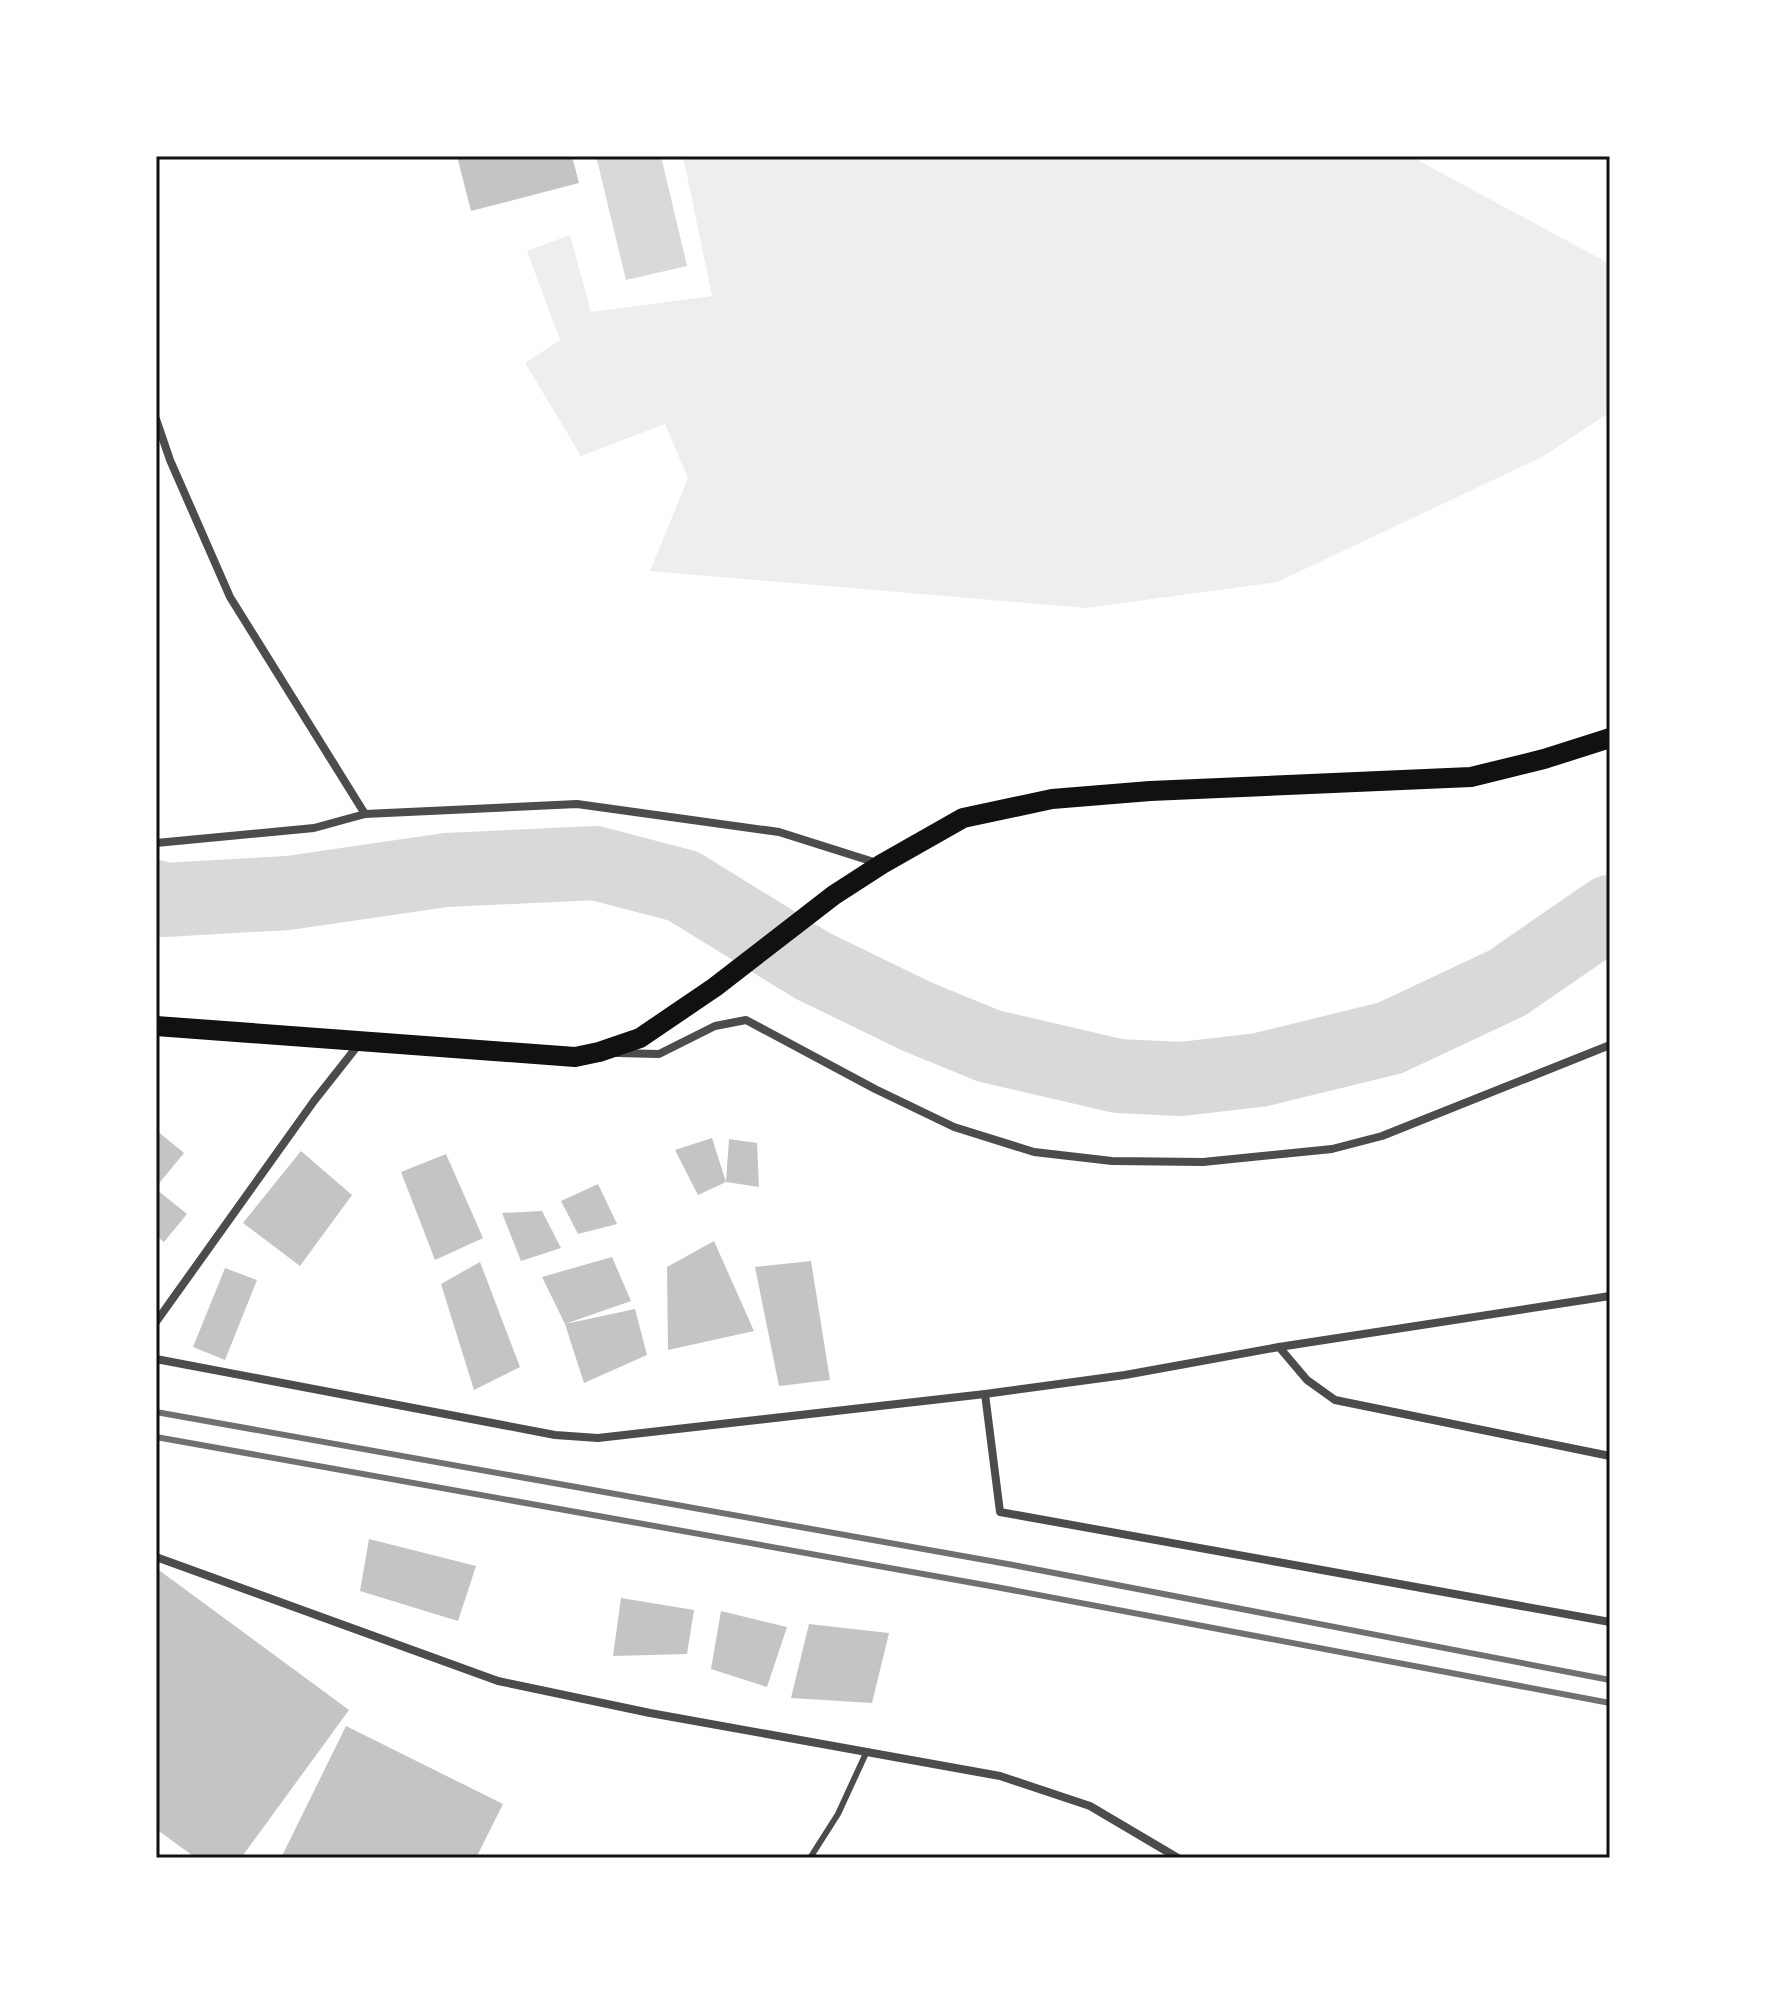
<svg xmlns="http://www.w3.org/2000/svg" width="1766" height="2014" font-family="'Fira Sans Condensed',sans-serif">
<rect width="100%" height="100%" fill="#fff"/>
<polygon fill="#eee" points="683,156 1410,156 1610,264 1610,412 1542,457 1277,582 1086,608 650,571 688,478 665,424 581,456 525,363 560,340 527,251 570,235 591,312 712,296"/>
<polygon fill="#d9d9d9" points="596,156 661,156 687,266 626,280"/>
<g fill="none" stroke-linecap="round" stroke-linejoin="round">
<polyline stroke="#d9d9d9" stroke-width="74" points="156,897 164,900 288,893 446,870 595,863 683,886 813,966 918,1017 989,1046 1118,1076 1181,1079 1259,1070 1390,1038 1507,983 1610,912"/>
</g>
<g fill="#c4c4c4">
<polygon points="457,156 572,156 579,183 471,211"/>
<polygon points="156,1130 184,1153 156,1187"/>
<polygon points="712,1138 726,1182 698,1195 675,1150"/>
<polygon points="729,1139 757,1143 759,1187 726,1182"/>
<polygon points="301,1151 352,1195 300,1266 243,1223"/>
<polygon points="446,1154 483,1238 435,1260 401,1172"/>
<polygon points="598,1184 617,1224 578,1234 561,1201"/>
<polygon points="156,1189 187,1214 164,1242 156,1236"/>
<polygon points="542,1211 561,1248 521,1261 502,1213"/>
<polygon points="714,1241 754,1331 668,1350 667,1267"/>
<polygon points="612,1257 631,1301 565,1324 635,1309 647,1355 584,1383 565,1324 542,1277"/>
<polygon points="811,1261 830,1380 779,1386 755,1267"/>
<polygon points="480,1262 520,1367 474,1390 441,1284"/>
<polygon points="225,1268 257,1280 225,1360 193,1347"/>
<polygon points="369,1539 476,1566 458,1621 360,1591"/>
<polygon points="156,1568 349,1710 241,1858 196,1858 156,1829"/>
<polygon points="621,1598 694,1610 687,1654 613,1656"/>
<polygon points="721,1611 787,1627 767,1687 711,1669"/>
<polygon points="809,1624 889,1633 872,1703 791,1698"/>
<polygon points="346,1726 503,1804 476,1858 281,1858"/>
</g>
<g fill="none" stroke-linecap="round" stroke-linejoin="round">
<polyline stroke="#4c4c4c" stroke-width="6" points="810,1858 838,1814 867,1751"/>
<g stroke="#4c4c4c" stroke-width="8">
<polyline points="156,419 170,460 230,597 365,814"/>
<polyline points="156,843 314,828 365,814 577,804 779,832 877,863"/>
<polyline points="616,1053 659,1054 715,1026 746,1020 875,1089 954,1127 1034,1152 1112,1161 1203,1162 1332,1149 1382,1136 1610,1045"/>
<polyline points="156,1322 314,1101 359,1044"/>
<polyline points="1279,1347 1307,1380 1335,1400 1610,1456"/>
<polyline points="156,1359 555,1435 598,1438 985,1394 1125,1375 1279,1347 1610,1296"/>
<polyline points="985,1394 1000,1512 1610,1622"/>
<polyline points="156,1557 498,1681 650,1713 1000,1776 1090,1806 1178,1858"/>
</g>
<polyline stroke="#111" stroke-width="20" points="156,1026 575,1057 599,1052 640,1038 715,987 834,895 882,864 963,818 1052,799 1150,791 1471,777 1544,759 1610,738"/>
<g stroke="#707070" stroke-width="6">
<polyline points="156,1412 1013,1565 1610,1680"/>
<polyline points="156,1437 996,1587 1610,1703"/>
</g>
</g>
<rect width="1766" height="2014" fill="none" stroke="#ffffff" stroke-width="316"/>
<rect x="158" y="158" width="1450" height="1698" fill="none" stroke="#111" stroke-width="3"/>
</svg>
